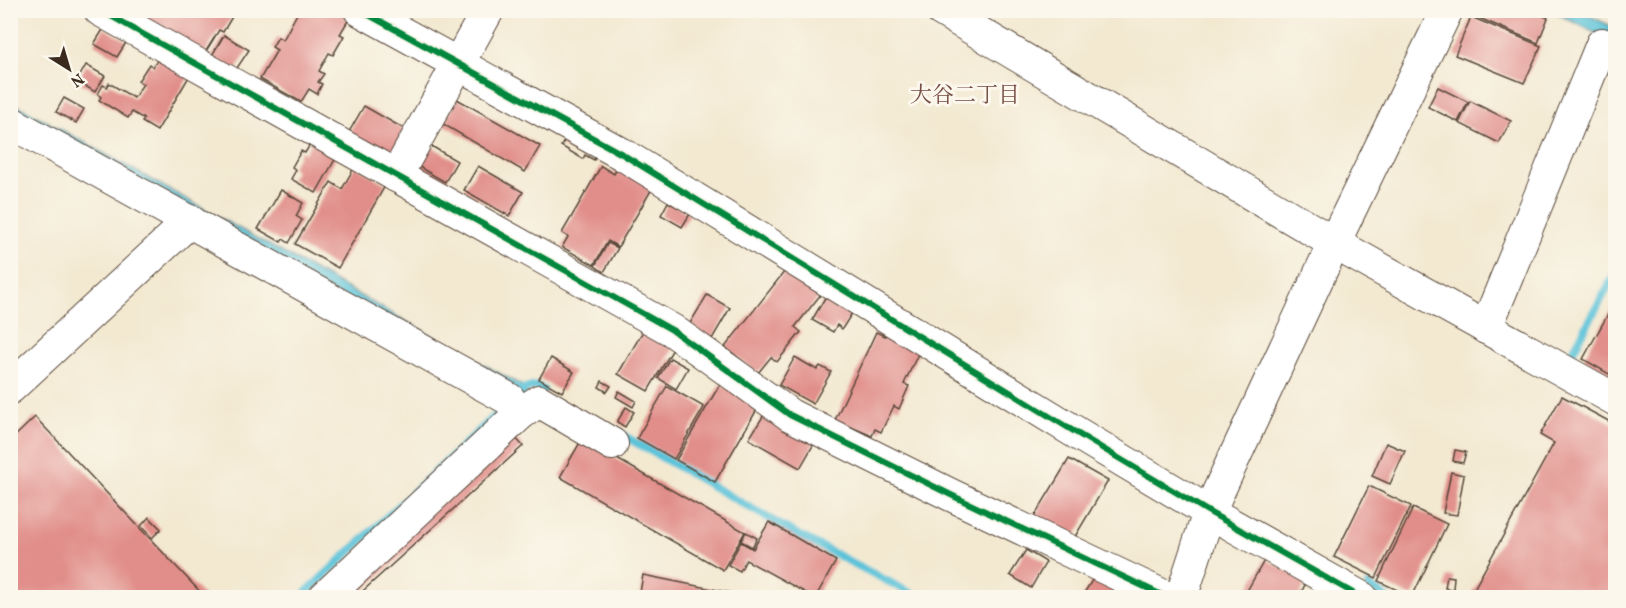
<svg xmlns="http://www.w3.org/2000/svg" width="1626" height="608" font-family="Vollkorn,'Noto Serif JP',serif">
<rect width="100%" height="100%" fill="#fbf7ec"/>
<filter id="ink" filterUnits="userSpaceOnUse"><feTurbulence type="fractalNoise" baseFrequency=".0167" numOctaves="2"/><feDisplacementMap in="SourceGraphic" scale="12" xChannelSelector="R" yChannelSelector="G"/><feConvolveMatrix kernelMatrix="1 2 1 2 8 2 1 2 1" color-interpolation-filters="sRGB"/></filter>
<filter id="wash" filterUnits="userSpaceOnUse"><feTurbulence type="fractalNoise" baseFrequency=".008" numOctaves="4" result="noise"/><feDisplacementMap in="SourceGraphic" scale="24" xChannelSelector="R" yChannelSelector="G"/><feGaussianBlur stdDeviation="1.35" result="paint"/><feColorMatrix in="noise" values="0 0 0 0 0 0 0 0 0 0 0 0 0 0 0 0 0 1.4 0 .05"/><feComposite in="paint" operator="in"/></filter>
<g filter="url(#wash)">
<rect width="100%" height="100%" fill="#f3e9d1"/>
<g fill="#5cc3d9" stroke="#4c767c" stroke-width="1.5">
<polygon points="1552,11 1580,11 1615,28 1615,43"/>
<polygon points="10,101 526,388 528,401 11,114"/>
</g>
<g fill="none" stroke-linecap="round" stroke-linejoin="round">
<g stroke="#5cc3d9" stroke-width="8">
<polyline points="1572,362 1568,360 1616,272"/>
<polyline points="518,390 536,386 543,390"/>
<polyline points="619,433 789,530 920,598"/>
<polyline points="1368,586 1387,598"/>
<polyline points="300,598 496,415"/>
</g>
</g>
<g id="blocks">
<g fill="#e18e8a">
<polygon points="133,10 166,10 172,14 174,10 236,10 223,32 219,30 203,56 132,13"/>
<polygon points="299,10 334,10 349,19 340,34 344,36 333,55 329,53 319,71 324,74 318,82 322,84 317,94 309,89 301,102 260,79 277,50 272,47 278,37 283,40"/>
<polygon points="1474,10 1530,10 1548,18 1538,43 1472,15"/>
<polygon points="1471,17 1541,46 1524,83 1455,55"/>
<polygon points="104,28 127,41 117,57 94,44"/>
<polygon points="224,35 249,50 235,71 211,57"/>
<polygon points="159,57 190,75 157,131 142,122 144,119 132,112 128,118 99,100 101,97 98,94 103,85 107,87 109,83 134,98 143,84 138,81 149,64 153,67"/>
<polygon points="86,65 105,76 95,92 77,81"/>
<polygon points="1438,87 1468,102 1458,122 1428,107"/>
<polygon points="64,98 84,109 76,123 56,112"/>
<polygon points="457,99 540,146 525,172 443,124"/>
<polygon points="1470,101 1511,121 1499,143 1459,123"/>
<polygon points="364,106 408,131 393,158 349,132"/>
<polygon points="569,133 600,150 594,160 585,155 583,159 561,146"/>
<polygon points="312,141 337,156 316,193 291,179 296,170 292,167 301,151 305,153"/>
<polygon points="426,143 457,161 445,182 414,164"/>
<polygon points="621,162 656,182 618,247 608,241 594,265 562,247 568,237 562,233 601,166 614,174"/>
<polygon points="355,166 386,184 338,268 295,244 331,182 342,189"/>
<polygon points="478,166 523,192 509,216 464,190"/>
<polygon points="281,190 303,203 296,216 302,220 289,243 283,239 281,242 258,229"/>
<polygon points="668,202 690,214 682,227 661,215"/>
<polygon points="608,243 618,248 604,272 595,266"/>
<polygon points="788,267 822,293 795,327 801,332 777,362 771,357 758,373 725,347"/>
<polygon points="829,291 852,313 842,329 837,325 833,332 812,320"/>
<polygon points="707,295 730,308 712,339 689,325"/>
<polygon points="1616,300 1616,378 1583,359"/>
<polygon points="890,326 924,341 904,384 909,386 899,409 894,406 881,432 875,429 872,436 835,420 876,332 885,336"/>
<polygon points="643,331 673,349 648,391 618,374"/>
<polygon points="795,357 817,370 820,366 831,372 813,404 779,385"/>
<polygon points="551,358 574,372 562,392 539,379"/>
<polygon points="670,358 688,368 676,389 658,378"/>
<polygon points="602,381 611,386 607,392 599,387"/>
<polygon points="720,384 759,406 715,482 676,460"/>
<polygon points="667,386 704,407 674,459 637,438"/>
<polygon points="619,391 636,401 633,407 616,397"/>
<polygon points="1562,396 1616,425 1616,598 1469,598 1554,443 1540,435"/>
<polygon points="626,407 634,412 625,427 617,422"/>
<polygon points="765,413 815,442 800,468 749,439"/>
<polygon points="35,417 206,598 10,598 10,441"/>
<polygon points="513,435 523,446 355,598 340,598"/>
<polygon points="582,439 745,532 723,570 560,477"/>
<polygon points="1386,443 1405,451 1390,484 1372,476"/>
<polygon points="1455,450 1466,452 1463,463 1453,461"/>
<polygon points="1069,459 1108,481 1073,540 1034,517"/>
<polygon points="1451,472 1464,475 1457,515 1443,513"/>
<polygon points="1369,486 1411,506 1376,578 1334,557"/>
<polygon points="1413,508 1447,524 1412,597 1378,581"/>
<polygon points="149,517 161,529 152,538 141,526"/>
<polygon points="769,522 836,561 815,598 746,560 740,571 728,565 741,542 753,549"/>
<polygon points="746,532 757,538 752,547 741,541"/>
<polygon points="1026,550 1046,562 1031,588 1010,575"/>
<polygon points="1265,559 1307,581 1298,598 1243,598"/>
<polygon points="643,575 747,596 746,598 639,598"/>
<polygon points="1447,576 1454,577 1453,589 1445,588"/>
<polygon points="1094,577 1128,598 1081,598"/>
</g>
</g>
</g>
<g filter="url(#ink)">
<use href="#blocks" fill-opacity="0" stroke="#574739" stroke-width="1.5"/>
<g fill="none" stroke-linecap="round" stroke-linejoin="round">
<defs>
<g id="minor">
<polyline points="100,10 672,330 790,415 951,495 1168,598"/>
<polyline points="360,10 622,154 1080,435 1209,512 1362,598"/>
<polyline points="941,10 1334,243 1616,400"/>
<polyline points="10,122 509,399 520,414 324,598"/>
<polyline points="396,176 488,10"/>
<polyline points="1486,328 1602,44"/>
<polyline points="10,388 190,221"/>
<polyline points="520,414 539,401 612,444"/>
<polyline points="1181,598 1209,512 1334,243 1447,10"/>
</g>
</defs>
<use href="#minor" stroke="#574739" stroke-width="34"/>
<use href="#minor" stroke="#fff" stroke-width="32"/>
<defs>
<g id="cycleway">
<polyline points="100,10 672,330 790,415 951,495 1168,598"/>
<polyline points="360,10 622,154 1080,435 1209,512 1362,598"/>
</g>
</defs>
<use href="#cycleway" stroke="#fbf7ec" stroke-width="10"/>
<use href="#cycleway" stroke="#00873e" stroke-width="6"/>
</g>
</g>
<g text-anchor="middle" stroke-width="6" stroke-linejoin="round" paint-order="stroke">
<g font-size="22" fill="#754d44" stroke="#fbf7ec">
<text x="965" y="102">大谷二丁目</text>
</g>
</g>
<rect width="1626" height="608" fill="none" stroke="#fbf7ec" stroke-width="36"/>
<g transform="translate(69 69) rotate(143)" stroke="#fbf7ec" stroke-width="4.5" paint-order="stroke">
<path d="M0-4.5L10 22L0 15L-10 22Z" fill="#3b2a1e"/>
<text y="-9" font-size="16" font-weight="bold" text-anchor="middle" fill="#3b2a1e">N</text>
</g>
</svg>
